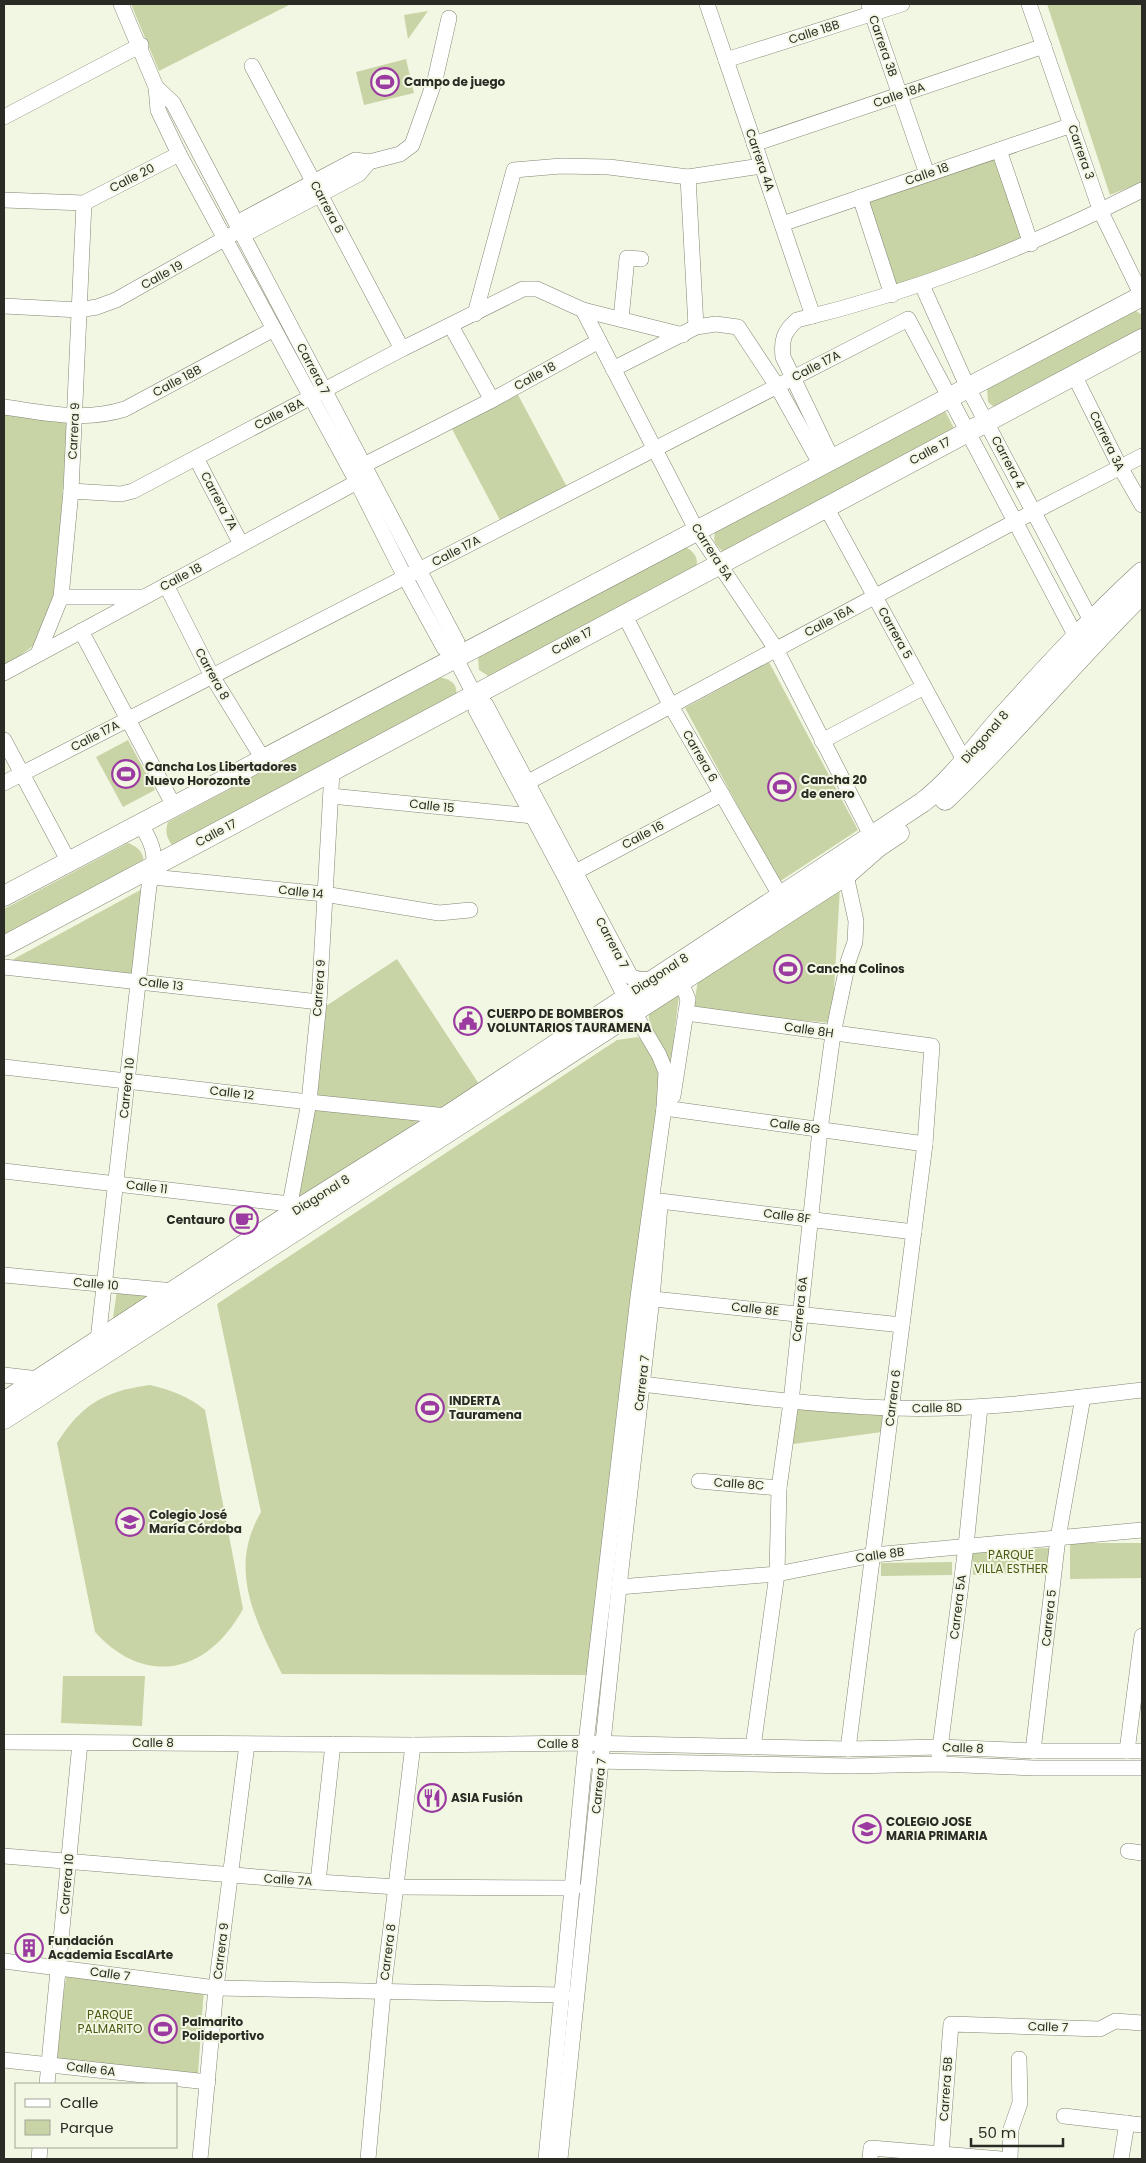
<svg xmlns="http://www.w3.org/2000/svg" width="1146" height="2163" font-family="Poppins,sans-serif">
<rect width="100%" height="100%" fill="#f2f7e3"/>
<g fill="#c8d4a5">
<polygon points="131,4 291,4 159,71"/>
<polygon points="1047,4 1142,4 1142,182 1110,195"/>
<polygon points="428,11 408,39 404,15"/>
<polygon points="406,59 414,93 364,105 356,72"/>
<polygon points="997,153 1028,240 894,287 863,200"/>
<polygon points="1133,309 1142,315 1142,332 994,407 988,402 987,388"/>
<polygon points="517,393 567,487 501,522 452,429"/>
<path d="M943 407 956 432 724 552C715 546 711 539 717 529Z"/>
<polygon points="4,411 68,417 55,603 33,646 4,667"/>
<path d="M683 546C694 551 699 557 696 569L490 677 479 670 478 657 481 653Z"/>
<polygon points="769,662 858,830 779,882 685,708"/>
<path d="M439 677C455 680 459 687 455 702L172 845C166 837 165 831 168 822Z"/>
<polygon points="128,740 155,790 123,807 96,757"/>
<path d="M128 843C142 849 144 854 144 869L4 944V909Z"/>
<polygon points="144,888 132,975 12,960"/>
<polygon points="840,888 832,1023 693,1011 699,974"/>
<polygon points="397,959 479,1084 441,1109 315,1097 326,1006"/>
<path d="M679 995 670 1070C664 1057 638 1016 654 1005 661 1000 671 998 679 995Z"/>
<path d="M638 1037 650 1048 662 1078 589 1675 282 1674C256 1621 227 1570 261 1512L217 1304 617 1040Z"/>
<polygon points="314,1104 429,1117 301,1199 299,1196"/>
<polygon points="117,1290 162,1294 112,1325"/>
<path d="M150 1385C171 1390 188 1396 205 1410L243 1609C208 1673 146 1688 95 1632L57 1443C81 1405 104 1391 150 1385Z"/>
<polygon points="793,1405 883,1415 882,1432 786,1445"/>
<polygon points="1070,1543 1142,1543 1142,1578 1070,1579"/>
<polygon points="1049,1548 1050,1572 973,1575 972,1551"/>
<polygon points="952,1562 952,1575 881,1576 881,1563"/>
<polygon points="63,1676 145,1676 142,1726 61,1723"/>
<polygon points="67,1972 204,1988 198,2074 53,2061"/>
</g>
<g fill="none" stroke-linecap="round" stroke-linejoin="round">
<defs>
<g id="street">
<polyline points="121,4 156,87 158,110 179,154 357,482 405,577 444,648 455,657 474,694 476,710 565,877 625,997 659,1055 666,1072 664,1108 638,1297 586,1743 546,2159"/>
<polyline points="707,4 813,316"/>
<polyline points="1029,4 1101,212 1142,296"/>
<polyline points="869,5 927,174"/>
<polyline points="726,60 902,4"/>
<polyline points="252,66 402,349"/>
<polyline points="156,87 173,103 457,642 455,657"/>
<polyline points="4,117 141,45"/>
<polyline points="754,144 1044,46"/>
<polyline points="999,150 1031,244"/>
<polyline points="688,177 696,327"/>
<polyline points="860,197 892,295"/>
<polyline points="4,200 84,203 179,154"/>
<polyline points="782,224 1072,125"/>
<polyline points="240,230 244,219 355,160 369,162 400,154 412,145 435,80 449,18"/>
<polyline points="922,285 968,388 1095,628"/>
<polyline points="4,306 79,310 97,307 116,300 240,230 251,231 359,174 369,162"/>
<polyline points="583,310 683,335"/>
<polyline points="475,314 514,170 561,166 609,167 688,177 761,166"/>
<polyline points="621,319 627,258 641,259"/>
<polyline points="451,326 492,400"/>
<polyline points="613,369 696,327 716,324 738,327 777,386 821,465"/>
<polyline points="1074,375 1120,467 1142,505"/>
<path d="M4 407C46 413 83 422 125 409L274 329"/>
<polyline points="196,458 241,544"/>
<path d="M832 459 783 357C781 340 784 331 797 320 921 290 1029 247 1142 190"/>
<polyline points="364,465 492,400 599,341"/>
<polyline points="71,491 121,494 133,491 402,349 523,289 537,289 583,310 697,531 776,649 871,835"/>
<polyline points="826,507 964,760 970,768"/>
<polyline points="166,585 212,676 263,759"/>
<polyline points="61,597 142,597"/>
<polyline points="624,614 671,706 781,897"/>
<polyline points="81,631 174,806"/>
<polyline points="38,654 61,597 71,491 84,203"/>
<polyline points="4,673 357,482"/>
<path d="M474 694 486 705 631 977C656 987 674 962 688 999L673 1096"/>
<polyline points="4,740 69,862"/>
<polyline points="822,741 924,687"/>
<polyline points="4,783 908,319 1081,646"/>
<polyline points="519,787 1014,522 1142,456"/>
<polyline points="331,796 533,816"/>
<polyline points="152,877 324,894 439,913 470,910"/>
<polyline points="566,877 722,794"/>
<polyline points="4,967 319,1002"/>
<polyline points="686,1013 932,1046 925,1144 848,1749"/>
<polyline points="4,1067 309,1102 447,1116 448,1118"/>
<polyline points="664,1108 925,1144"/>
<polyline points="4,1171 290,1204 300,1208"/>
<polyline points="660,1201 914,1232"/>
<polyline points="290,1204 309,1102 319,1002 332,771"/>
<polyline points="4,1275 174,1291 175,1293"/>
<polyline points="644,1298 902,1325"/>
<path d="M102 1347 98 1340 149 886C157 860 156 847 140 824"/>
<polyline points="4,1375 39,1379"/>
<path d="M642 1384C724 1394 807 1405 890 1408 974 1411 1059 1400 1142 1390"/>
<polyline points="699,1481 779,1488"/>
<polyline points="619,1587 777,1574 873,1555 1142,1530"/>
<polyline points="4,1742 413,1745 586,1743 848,1749 940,1747 1033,1751 1142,1751"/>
<polyline points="753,1747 777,1574 779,1488 791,1402 820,1130 833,1034 848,962 855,942 856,921 846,875"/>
<polyline points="1033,1751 1058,1538 1083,1397"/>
<polyline points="1127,1751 1142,1636"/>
<polyline points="939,1756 966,1546 980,1407"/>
<polyline points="593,1761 851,1766 939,1764 1034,1768 1142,1768"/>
<polyline points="1128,1851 1142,1853"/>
<polyline points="4,1856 318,1882 397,1887 574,1888"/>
<polyline points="318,1882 333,1744"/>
<polyline points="4,1961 216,1988 563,1995"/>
<polyline points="4,2060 208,2082"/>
<polyline points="47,2084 80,1743"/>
<polyline points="1064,2116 1142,2125"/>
<polyline points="941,2154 951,2024 1100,2029 1115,2021 1142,2023"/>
<polyline points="39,2159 40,2147"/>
<polyline points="200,2159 216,1988 247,1744"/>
<polyline points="368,2159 383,1993 413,1745"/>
<polyline points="560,2159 619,1587 652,1298 660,1206"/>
<polyline points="870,2159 871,2148 1001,2159"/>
<polyline points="1010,2159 1011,2129 1020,2103 1019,2059"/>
<polyline points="1121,2159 1127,2123"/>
</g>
<g id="secondary">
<path d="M945 800C1014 735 1074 661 1142 594"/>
<polyline points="4,896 1142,296"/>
<polyline points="4,946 1142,339"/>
<path d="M4 1402 300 1208 447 1116 923 802C953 779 976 746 1001 718 1047 667 1092 618 1142 572"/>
<polyline points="4,1419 846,875 878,847 899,833"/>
</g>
</defs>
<use href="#street" stroke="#818674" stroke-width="16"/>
<use href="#secondary" stroke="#818674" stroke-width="21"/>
<use href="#street" stroke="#fff" stroke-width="15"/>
<use href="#secondary" stroke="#fff" stroke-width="20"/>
</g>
<defs>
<symbol id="stadium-ring" viewBox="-11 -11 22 22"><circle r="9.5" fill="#f2f7e3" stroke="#9b3aa1" stroke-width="1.5"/><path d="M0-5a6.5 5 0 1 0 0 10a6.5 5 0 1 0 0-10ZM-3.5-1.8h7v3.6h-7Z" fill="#9b3aa1"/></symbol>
<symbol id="civic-ring" viewBox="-11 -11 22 22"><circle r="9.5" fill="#f2f7e3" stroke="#9b3aa1" stroke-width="1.5"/><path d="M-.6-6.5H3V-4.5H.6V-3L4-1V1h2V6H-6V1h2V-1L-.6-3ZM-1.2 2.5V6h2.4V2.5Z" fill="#9b3aa1"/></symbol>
<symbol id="cafe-ring" viewBox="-11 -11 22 22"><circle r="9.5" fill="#f2f7e3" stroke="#9b3aa1" stroke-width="1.5"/><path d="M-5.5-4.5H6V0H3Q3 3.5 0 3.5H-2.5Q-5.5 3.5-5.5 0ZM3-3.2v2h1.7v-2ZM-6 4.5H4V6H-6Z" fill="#9b3aa1"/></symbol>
<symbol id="school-ring" viewBox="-11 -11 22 22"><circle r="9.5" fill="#f2f7e3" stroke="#9b3aa1" stroke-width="1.5"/><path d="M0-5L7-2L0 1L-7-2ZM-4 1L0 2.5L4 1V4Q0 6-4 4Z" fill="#9b3aa1"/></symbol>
<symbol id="restaurant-ring" viewBox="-11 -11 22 22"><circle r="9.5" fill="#f2f7e3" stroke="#9b3aa1" stroke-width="1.5"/><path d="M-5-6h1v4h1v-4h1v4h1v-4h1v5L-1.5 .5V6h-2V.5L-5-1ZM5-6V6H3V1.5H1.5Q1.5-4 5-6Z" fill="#9b3aa1"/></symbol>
<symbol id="building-ring" viewBox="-11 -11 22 22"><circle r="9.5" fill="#f2f7e3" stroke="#9b3aa1" stroke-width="1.5"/><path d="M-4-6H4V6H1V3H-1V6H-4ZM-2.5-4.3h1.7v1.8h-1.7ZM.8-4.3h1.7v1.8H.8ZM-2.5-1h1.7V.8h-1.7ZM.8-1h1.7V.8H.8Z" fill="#9b3aa1"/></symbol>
</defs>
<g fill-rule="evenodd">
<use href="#stadium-ring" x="369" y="66" width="32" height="32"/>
<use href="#stadium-ring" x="110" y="758" width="32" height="32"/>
<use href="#stadium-ring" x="766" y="771" width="32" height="32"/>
<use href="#stadium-ring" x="772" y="953" width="32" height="32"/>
<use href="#civic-ring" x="452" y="1005" width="32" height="32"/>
<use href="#cafe-ring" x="228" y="1204" width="32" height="32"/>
<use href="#stadium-ring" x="414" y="1392" width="32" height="32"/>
<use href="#school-ring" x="114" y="1506" width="32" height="32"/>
<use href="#restaurant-ring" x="416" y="1782" width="32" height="32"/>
<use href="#school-ring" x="851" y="1813" width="32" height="32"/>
<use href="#building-ring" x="13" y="1932" width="32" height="32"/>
<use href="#stadium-ring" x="147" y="2013" width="32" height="32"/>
</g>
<g text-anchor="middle" stroke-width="4" stroke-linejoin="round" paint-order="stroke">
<g font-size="12" fill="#292b24" stroke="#f2f7e3">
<text transform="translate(814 32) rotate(-18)" y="4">Calle 18B</text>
<text transform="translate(883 46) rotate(71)" y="4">Carrera 3B</text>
<text transform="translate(899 95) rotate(-19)" y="4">Calle 18A</text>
<text transform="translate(1081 152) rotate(71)" y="4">Carrera 3</text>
<text transform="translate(760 160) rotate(71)" y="4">Carrera 4A</text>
<text transform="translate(927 174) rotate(-19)" y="4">Calle 18</text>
<text transform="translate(132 178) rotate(-27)" y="4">Calle 20</text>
<text transform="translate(327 207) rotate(62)" y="4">Carrera 6</text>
<text transform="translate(162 275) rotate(-29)" y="4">Calle 19</text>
<text transform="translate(816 366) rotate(-27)" y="4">Calle 17A</text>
<text transform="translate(313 369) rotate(62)" y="4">Carrera 7</text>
<text transform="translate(535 376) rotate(-29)" y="4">Calle 18</text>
<text transform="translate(177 381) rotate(-28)" y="4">Calle 18B</text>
<text transform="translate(279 414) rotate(-27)" y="4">Calle 18A</text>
<text transform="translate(74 431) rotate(-87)" y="4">Carrera 9</text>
<text transform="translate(1107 441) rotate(64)" y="4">Carrera 3A</text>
<text transform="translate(930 451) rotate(-28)" y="4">Calle 17</text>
<text transform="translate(1008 462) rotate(62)" y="4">Carrera 4</text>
<text transform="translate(219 501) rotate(62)" y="4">Carrera 7A</text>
<text transform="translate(456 551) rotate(-27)" y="4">Calle 17A</text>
<text transform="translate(712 552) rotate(57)" y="4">Carrera 5A</text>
<text transform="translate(181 577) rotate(-28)" y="4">Calle 18</text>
<text transform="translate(829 621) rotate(-28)" y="4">Calle 16A</text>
<text transform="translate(895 633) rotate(61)" y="4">Carrera 5</text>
<text transform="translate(572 641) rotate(-28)" y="4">Calle 17</text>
<text transform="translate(212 674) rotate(61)" y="4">Carrera 8</text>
<text transform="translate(95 736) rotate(-27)" y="4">Calle 17A</text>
<text transform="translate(985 737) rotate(-49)" y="4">Diagonal 8</text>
<text transform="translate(700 756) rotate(60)" y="4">Carrera 6</text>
<text transform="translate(432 806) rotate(6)" y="4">Calle 15</text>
<text transform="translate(216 833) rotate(-28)" y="4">Calle 17</text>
<text transform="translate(643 835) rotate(-28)" y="4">Calle 16</text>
<text transform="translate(301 892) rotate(6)" y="4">Calle 14</text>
<text transform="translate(612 943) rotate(62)" y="4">Carrera 7</text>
<text transform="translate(660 974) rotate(-33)" y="4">Diagonal 8</text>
<text transform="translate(161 984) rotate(7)" y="4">Calle 13</text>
<text transform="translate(319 988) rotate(-86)" y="4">Carrera 9</text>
<text transform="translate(809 1030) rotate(8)" y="4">Calle 8H</text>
<text transform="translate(127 1088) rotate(-84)" y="4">Carrera 10</text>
<text transform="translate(232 1093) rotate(7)" y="4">Calle 12</text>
<text transform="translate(795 1126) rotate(8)" y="4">Calle 8G</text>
<text transform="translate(147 1187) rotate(7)" y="4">Calle 11</text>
<text transform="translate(321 1195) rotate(-32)" y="4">Diagonal 8</text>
<text transform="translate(787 1216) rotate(7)" y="4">Calle 8F</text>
<text transform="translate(96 1284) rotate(5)" y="4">Calle 10</text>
<text transform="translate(755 1309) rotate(6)" y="4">Calle 8E</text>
<text transform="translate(800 1309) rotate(-84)" y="4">Carrera 6A</text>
<text transform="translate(642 1383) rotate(-83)" y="4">Carrera 7</text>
<text transform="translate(893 1398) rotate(-83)" y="4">Carrera 6</text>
<text transform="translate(937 1408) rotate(-1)" y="4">Calle 8D</text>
<text transform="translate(739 1484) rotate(4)" y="4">Calle 8C</text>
<text transform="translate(880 1555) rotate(-8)" y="4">Calle 8B</text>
<text transform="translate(958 1607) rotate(-83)" y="4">Carrera 5A</text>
<text transform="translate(1049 1618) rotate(-84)" y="4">Carrera 5</text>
<text x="153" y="1747">Calle 8</text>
<text x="558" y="1748">Calle 8</text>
<text transform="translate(963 1748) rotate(2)" y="4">Calle 8</text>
<text transform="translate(599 1786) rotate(-84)" y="4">Carrera 7</text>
<text transform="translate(288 1880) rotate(4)" y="4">Calle 7A</text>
<text transform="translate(67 1884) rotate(-85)" y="4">Carrera 10</text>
<text transform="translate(221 1951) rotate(-83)" y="4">Carrera 9</text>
<text transform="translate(388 1952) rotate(-83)" y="4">Carrera 8</text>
<text transform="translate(110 1974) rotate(8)" y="4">Calle 7</text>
<text transform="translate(1048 2027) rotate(2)" y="4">Calle 7</text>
<text transform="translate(91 2069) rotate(7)" y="4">Calle 6A</text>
<text transform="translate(946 2089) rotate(-86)" y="4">Carrera 5B</text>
</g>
<g font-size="12" font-weight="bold" fill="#292b24" stroke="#f2f7e3" text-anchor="start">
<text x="404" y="86">Campo de juego</text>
<text x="145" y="771">Cancha Los Libertadores<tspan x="145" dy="14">Nuevo Horozonte</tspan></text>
<text x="801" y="784">Cancha 20<tspan x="801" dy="14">de enero</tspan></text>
<text x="807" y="973">Cancha Colinos</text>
<text x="487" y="1018">CUERPO DE BOMBEROS<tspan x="487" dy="14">VOLUNTARIOS TAURAMENA</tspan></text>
<text x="225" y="1224" text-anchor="end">Centauro</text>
<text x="449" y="1405">INDERTA<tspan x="449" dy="14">Tauramena</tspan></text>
<text x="149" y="1519">Colegio José<tspan x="149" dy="14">María Córdoba</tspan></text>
<text x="451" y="1802">ASIA Fusión</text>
<text x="886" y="1826">COLEGIO JOSE<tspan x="886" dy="14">MARIA PRIMARIA</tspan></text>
<text x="48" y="1945">Fundación<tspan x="48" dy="14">Academia EscalArte</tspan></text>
<text x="182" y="2026">Palmarito<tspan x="182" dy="14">Polideportivo</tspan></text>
</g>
<g font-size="12" fill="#4d5912" stroke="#f2f7e3">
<text x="1011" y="1559">PARQUE<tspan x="1011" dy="14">VILLA ESTHER</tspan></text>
<text x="110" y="2019">PARQUE<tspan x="110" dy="14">PALMARITO</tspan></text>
</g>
</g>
<rect width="1146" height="2163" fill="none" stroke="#292b24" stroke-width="10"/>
<rect x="15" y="2083" width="162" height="65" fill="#f2f7e3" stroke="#a2a597"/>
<rect x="25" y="2099" width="25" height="8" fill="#ffffff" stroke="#a2a597"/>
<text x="60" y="2108" font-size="15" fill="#292b24">Calle</text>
<rect x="25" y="2120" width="25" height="15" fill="#c8d4a5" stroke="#a2a597"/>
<text x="60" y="2133" font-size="15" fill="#292b24">Parque</text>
<path d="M971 2138v8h92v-8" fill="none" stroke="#292b24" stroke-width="2.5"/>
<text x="978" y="2138" font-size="15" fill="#292b24" stroke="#f2f7e3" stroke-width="4" paint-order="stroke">50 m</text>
</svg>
